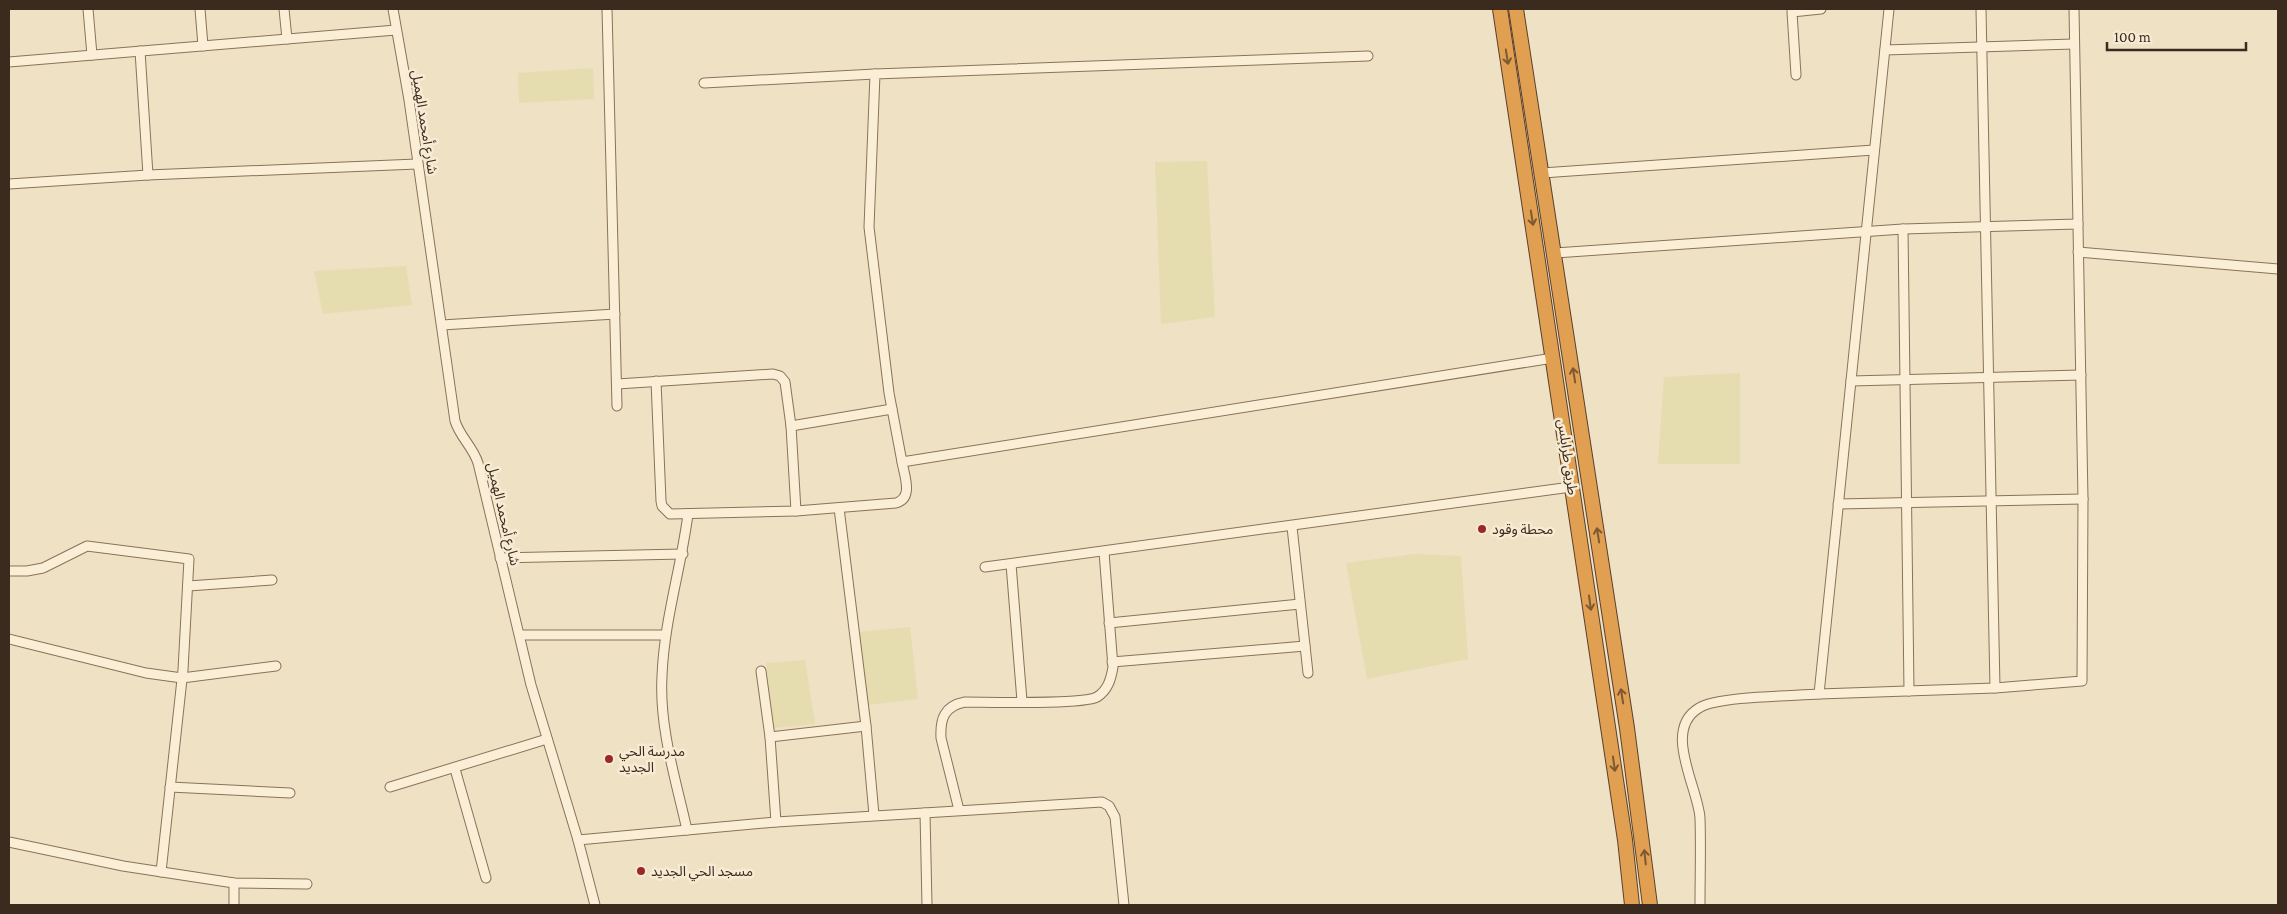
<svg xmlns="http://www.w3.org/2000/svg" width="2287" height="914" font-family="'Crimson Pro','Noto Sans Arabic',serif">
<rect width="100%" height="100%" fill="#efe1c3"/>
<g fill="#e5dcb0">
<polygon points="593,68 594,99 519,103 518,73"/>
<polygon points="1207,161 1215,317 1161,324 1155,162"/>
<polygon points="406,266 412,305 323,314 314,271"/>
<polygon points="1740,373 1740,464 1658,464 1664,377"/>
<polygon points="1415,554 1461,556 1468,659 1367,679 1346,563"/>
<polygon points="910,627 918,699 868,705 859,632"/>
<polygon points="805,660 815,724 774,728 766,663"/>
</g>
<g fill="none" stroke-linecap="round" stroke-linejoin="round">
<defs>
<g id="minor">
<polyline points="88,9 92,55"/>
<polyline points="200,9 203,46"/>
<polyline points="284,9 287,39"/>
<path d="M393 9 409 100 455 421C460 437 473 447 478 463L531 685 578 840 595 905"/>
<polyline points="607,9 617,406"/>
<polyline points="1889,9 1819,694 1995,688 2082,681 2083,499 2074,9"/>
<polyline points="1981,9 1995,688"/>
<polyline points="1885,50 2074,44"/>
<polyline points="140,51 148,175"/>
<polyline points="1368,56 875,74 869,227 889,393 902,462 1553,358"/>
<polyline points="9,62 396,30"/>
<polyline points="1796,75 1792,12 1821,9"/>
<polyline points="704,83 875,74"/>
<polyline points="1542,173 1874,150"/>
<polyline points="9,184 148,175 417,164"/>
<polyline points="1903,229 1909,691"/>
<polyline points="2078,252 2278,269"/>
<polyline points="1555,253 1903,229 2078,224"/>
<polyline points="442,325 615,314"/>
<path d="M656 381 661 501 662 506 670 514 796 511 896 503C914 498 904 475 902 462"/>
<polyline points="1851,381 2081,375"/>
<polyline points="617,384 773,374 780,376 785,382 791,426 796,511"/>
<polyline points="791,426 892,409"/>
<polyline points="1838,504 2083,499"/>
<polyline points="839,508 866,726 874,815"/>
<polyline points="1292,527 1308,673"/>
<polyline points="500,558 683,554"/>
<polyline points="1011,564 1022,701"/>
<polyline points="985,567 1571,487"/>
<polyline points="9,571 27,571 43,568 87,546 189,559 183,670 161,872"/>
<polyline points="188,586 272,580"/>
<polyline points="1109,623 1300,604"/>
<polyline points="521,635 665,635"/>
<polyline points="9,639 146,673 182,678 276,666"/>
<polyline points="1112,662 1305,646"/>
<polyline points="761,671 770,737 776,822"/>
<polyline points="770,737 866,726"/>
<polyline points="455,769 486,878"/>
<polyline points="170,787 290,793"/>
<polyline points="390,787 547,739"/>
<path d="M959 810 941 738C940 719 944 706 965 702 989 702 1081 705 1097 697 1108 690 1111 679 1113 667L1104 552"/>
<polyline points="925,813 927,905"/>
<path d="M687 830C676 780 659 728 662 676 664 621 681 569 688 514"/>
<polyline points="578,840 776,822 1102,802 1109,806 1115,817 1124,905"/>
<polyline points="9,842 123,866 234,883 307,884"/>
<polyline points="234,905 234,883"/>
<path d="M1700 905C1700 876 1701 847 1700 818 1698 787 1662 730 1699 708 1717 696 1794 696 1819 694"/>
</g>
<g id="highway">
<polyline points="1500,9 1625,840 1632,905"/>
<polyline points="1516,9 1627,728 1650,905"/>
</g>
</defs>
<use href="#minor" stroke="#8a7259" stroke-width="11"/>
<use href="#highway" stroke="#58402d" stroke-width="16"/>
<use href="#minor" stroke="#faefd6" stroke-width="9"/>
<use href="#highway" stroke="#e19f51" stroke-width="14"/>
</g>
<defs><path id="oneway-shaft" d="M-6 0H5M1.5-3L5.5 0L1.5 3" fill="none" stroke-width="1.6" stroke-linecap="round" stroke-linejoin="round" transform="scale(1.25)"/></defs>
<g stroke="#7d5932">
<use href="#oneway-shaft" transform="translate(1507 57) rotate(81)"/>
<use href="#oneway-shaft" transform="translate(1532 218) rotate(81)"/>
<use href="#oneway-shaft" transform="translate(1574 375) rotate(-99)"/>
<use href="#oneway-shaft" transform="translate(1598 535) rotate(-99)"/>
<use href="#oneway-shaft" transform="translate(1590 603) rotate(82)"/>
<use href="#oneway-shaft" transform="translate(1622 696) rotate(-99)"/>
<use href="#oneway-shaft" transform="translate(1614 764) rotate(82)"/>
<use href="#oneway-shaft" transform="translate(1645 857) rotate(-96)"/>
</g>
<g fill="#9b272a" stroke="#f7ebd3" stroke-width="2">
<circle cx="1482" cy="529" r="5"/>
<circle cx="609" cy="759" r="5"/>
<circle cx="641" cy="871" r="5"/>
</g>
<g text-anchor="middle" stroke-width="5" stroke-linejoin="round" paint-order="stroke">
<g font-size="14" fill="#3a2b1e" stroke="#f7ebd3">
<text transform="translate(425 122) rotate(81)" y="5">شارع أمحمد الهميل</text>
<text transform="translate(1568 457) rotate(82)" y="5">طريق طرابلس</text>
<text transform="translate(504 514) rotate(77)" y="5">شارع أمحمد الهميل</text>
</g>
<g font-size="14" fill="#3a2b1e" stroke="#f7ebd3" text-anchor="start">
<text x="1492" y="534">محطة وقود</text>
<text x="619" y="756">مدرسة الحي<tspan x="619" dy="16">الجديد</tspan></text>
<text x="651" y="876">مسجد الحي الجديد</text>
</g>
</g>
<rect width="2287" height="914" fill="none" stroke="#3a2b1e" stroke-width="20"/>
<path d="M2107 42v8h139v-8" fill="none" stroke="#3a2b1e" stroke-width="2.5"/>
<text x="2114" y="42" font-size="15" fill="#3a2b1e" stroke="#f7ebd3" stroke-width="4" paint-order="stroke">100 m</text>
</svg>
